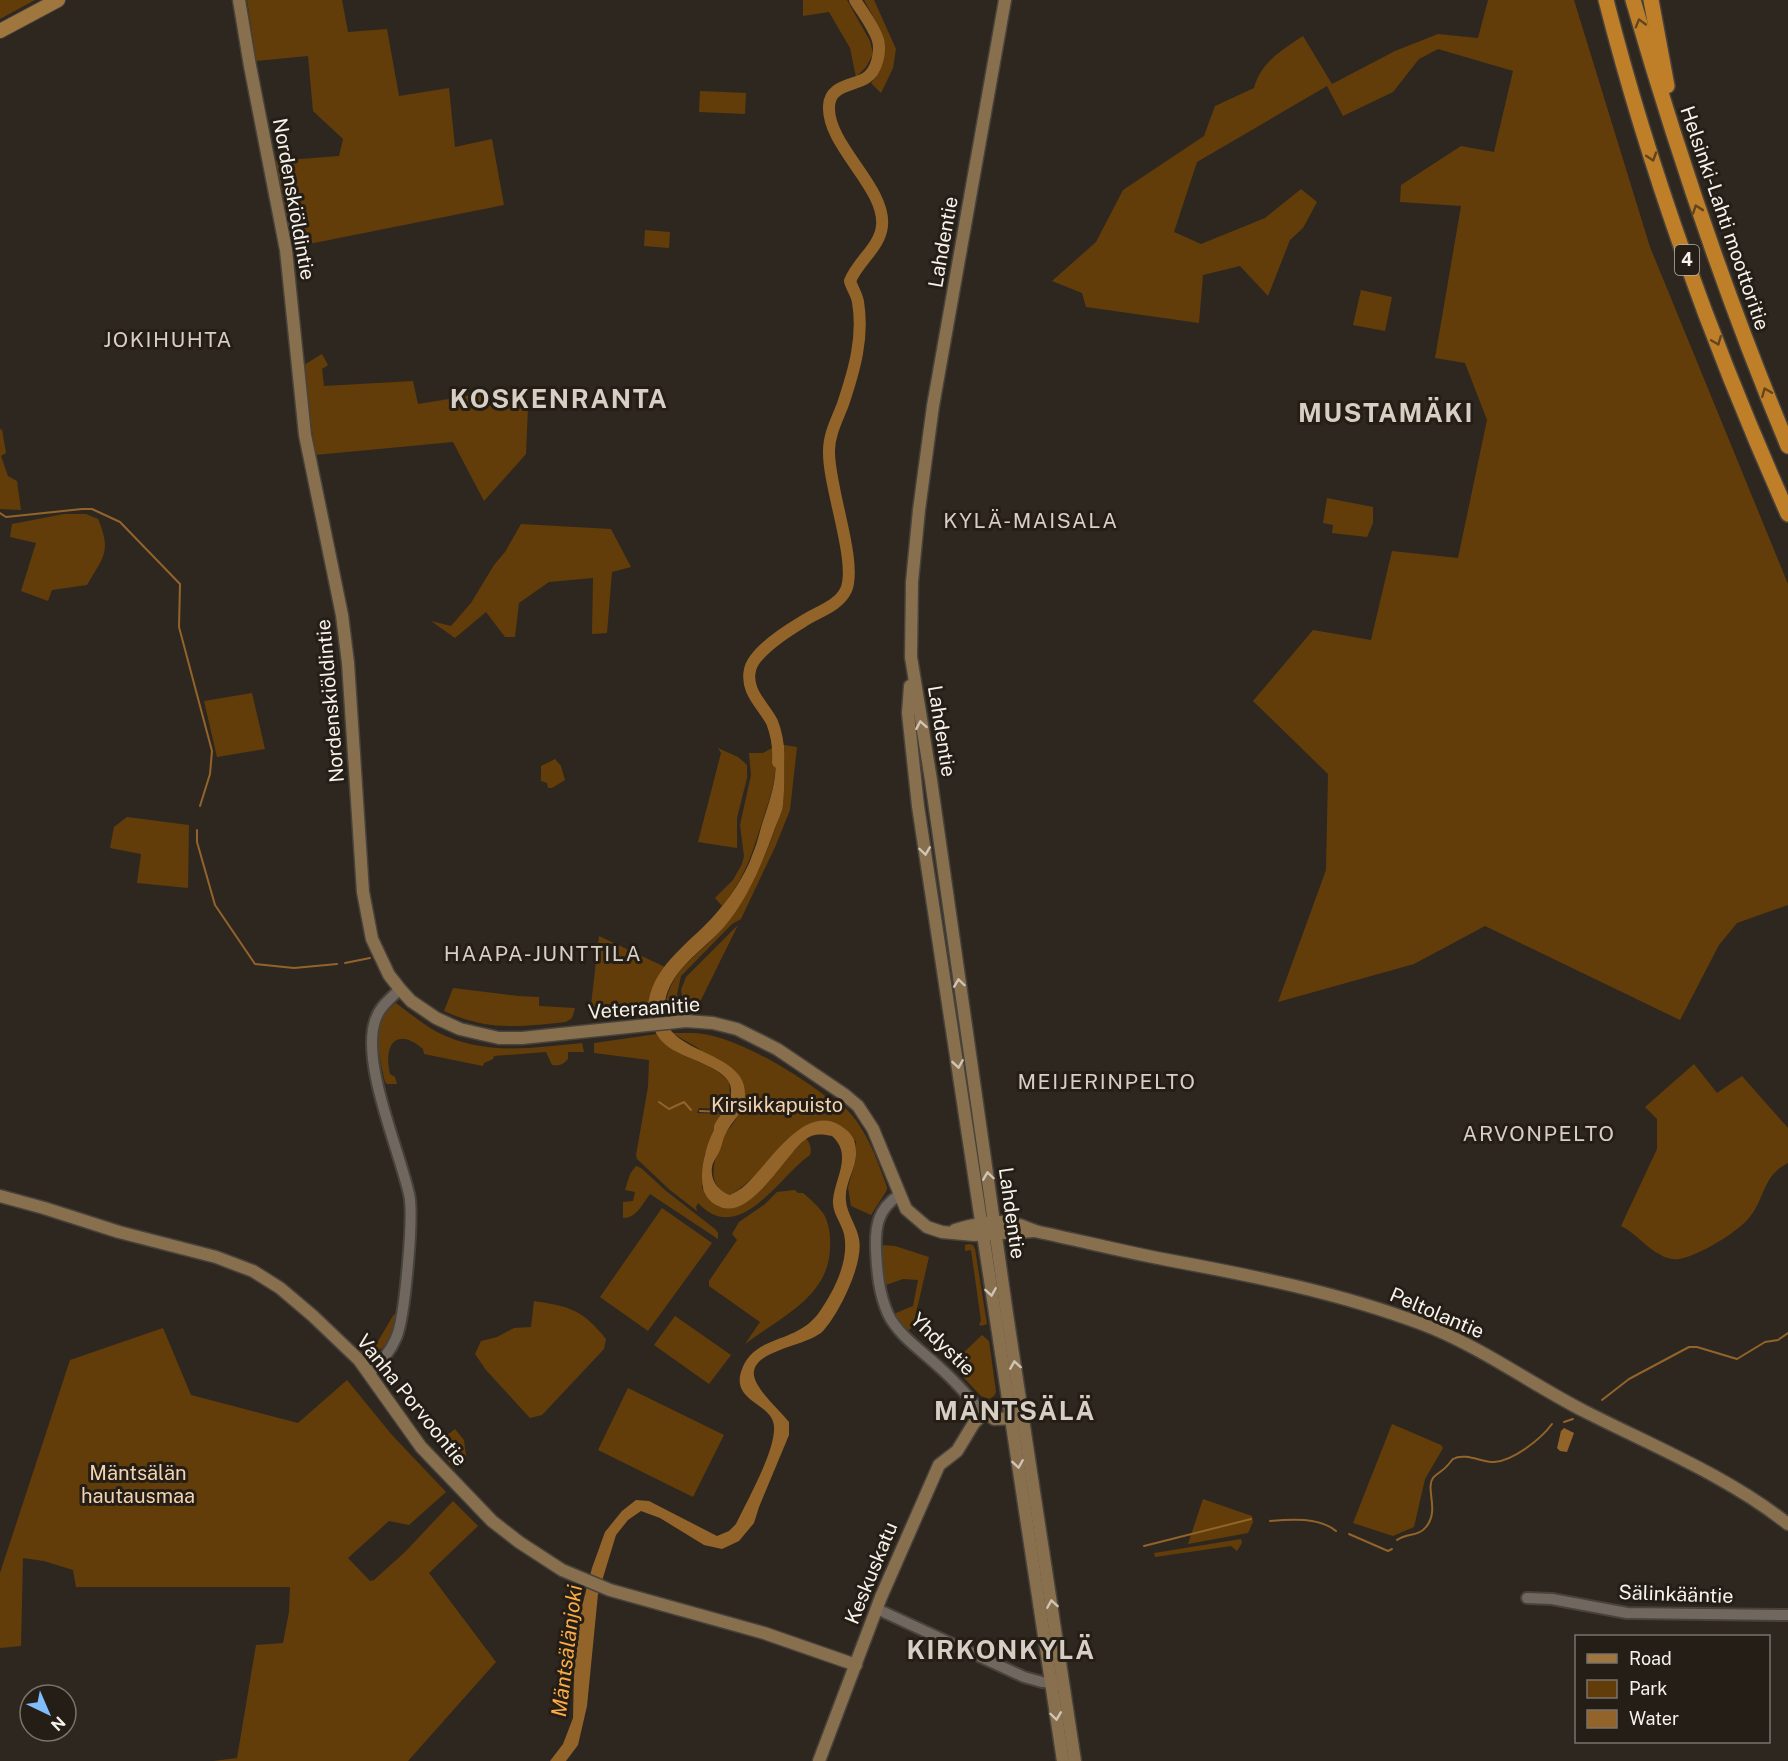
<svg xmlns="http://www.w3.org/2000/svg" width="1788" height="1761" font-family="'Public Sans',sans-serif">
<rect width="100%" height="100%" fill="#2e2720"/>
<g fill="#623d09">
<polygon points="0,0 35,0 0,19"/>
<polygon points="247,0 342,0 348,32 387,29 399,96 449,88 455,147 492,139 504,205 289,248 275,161 339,156 343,139 313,111 308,56 256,61"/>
<polygon points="803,0 847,0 870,41 873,54 866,67 856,77 850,48 829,12 803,16"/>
<path d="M864 0H874L896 49 893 68 881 93 871 83C897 56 879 27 864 0Z"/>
<path d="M1488 0H1574L1650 247 1788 584V905L1737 923 1719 945 1680 1020 1485 926 1414 964 1278 1002 1326 870 1328 774 1253 701 1313 630 1371 640 1392 551 1458 558 1487 420 1465 363 1435 358 1461 206 1400 202 1401 185 1461 146 1494 152 1513 71 1438 49 1419 59 1393 92 1343 116 1327 86 1197 162 1174 232 1201 244 1265 218 1301 189 1317 202 1303 228 1290 240 1268 296 1240 266 1203 275 1199 323 1086 307 1082 293 1052 281 1096 242 1123 190 1204 136 1215 106 1254 88C1261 62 1281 51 1303 36L1332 84 1395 51 1438 34 1478 38Z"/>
<polygon points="700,91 746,93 745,114 699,112"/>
<polygon points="645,230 670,232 669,248 644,246"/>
<polygon points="1361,290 1392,297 1385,331 1353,325"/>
<polygon points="322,354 328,365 322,369 324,386 413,381 418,404 510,389 528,407 526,454 484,501 453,442 315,455 304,365"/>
<polygon points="2,429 6,453 1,456 8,476 17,481 21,510 0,509 0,430"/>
<polygon points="1327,498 1373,507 1373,523 1367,537 1332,533 1333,525 1323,523"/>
<path d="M64 514H86L98 519C112 552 103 557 87 585L52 590 48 601 21 591 36 543 10 537 12 524Z"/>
<polygon points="521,524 611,529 631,567 612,572 607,633 592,634 593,578 549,582 519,603 515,637 505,637 486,612 455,638 431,621 451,626 471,603 494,565 505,552"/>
<polygon points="252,693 265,749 217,757 204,701"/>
<path d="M784 745 797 747 790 810 776 845 741 919 732 924 681 976 677 994 681 1012 664 1014C669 964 699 959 725 925 746 897 762 865 774 832 777 823 781 814 783 805 785 786 784 765 784 745Z"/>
<path d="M774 747C779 773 771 795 763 819 753 851 745 879 722 906L715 898 733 880 742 864 744 856 740 825 751 775 749 753H763Z"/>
<polygon points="718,748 738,757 747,765 747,778 737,818 737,848 698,842 721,753"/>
<polygon points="555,759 561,766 565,780 552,788 548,788 547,783 541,781 541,766"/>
<polygon points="127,817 189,825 188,888 137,883 141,854 110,848 114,827"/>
<polygon points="738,925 696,1010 685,1011 681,990 686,977"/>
<path d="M599 936 665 967C656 981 647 997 649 1016L600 1018 594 1016 591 1005Z"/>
<path d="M453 988 518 996 539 997V1006L575 1008 572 1018 566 1022C519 1027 487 1031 444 1011Z"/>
<path d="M396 1003C409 1013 423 1024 437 1032 484 1056 532 1048 582 1043L584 1052H568V1059C563 1065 559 1066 552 1065L546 1052 494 1056 493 1059 484 1063 483 1066 424 1054 423 1049C396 1026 383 1045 390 1074L395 1077 397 1084H387L385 1082C381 1063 373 1035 382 1018 385 1012 391 1007 396 1003Z"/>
<path d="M672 1033C686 1033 700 1032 713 1036 748 1044 810 1081 837 1106L841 1104C866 1126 876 1157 887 1187V1190L871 1215 851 1206 848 1187 856 1159V1141L809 1124C777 1142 761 1178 730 1195 702 1186 716 1153 725 1134 728 1129 733 1125 736 1119 740 1110 742 1101 745 1092L698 1048Z"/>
<path d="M657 1034C675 1061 711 1059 729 1082L730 1095 725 1109 699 1108 697 1113 721 1114 714 1126 715 1130 704 1156 702 1188 719 1207 795 1150 806 1138C810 1143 812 1149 810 1155 778 1177 740 1247 698 1203L696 1207 697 1211 670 1190 637 1159 636 1155 648 1087 649 1060 594 1053V1043Z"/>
<path d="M1694 1064 1717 1093 1742 1076 1788 1128V1163C1763 1176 1766 1194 1752 1214 1741 1231 1698 1256 1679 1259 1674 1260 1665 1258 1661 1255 1646 1248 1636 1233 1621 1226L1657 1149V1119L1645 1107Z"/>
<path d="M636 1166 641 1168 666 1191 715 1229 718 1233V1239L650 1194C642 1204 637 1218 623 1218V1202L633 1201 635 1192 625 1190 630 1174Z"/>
<path d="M795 1190 798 1193H803C810 1199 818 1206 823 1213 829 1222 831 1237 830 1248 829 1297 779 1318 745 1344L760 1322 709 1286V1281L737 1240 732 1234 739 1222 765 1204 777 1192Z"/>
<polygon points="662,1208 712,1243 648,1331 600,1297"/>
<polygon points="969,1244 973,1245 975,1249 987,1324 981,1326 979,1324 981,1321 971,1250 965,1251 965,1245"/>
<polygon points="880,1245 895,1246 929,1257 913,1326 909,1330 901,1325 895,1315 896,1313 913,1306 918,1280 903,1279 883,1286"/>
<path d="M534 1301C569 1306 583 1310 606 1339L604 1349 542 1415 530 1418 486 1370 475 1354 481 1341 497 1337 514 1328 531 1327Z"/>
<path d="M394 1314 397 1316C393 1330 391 1346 376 1351L375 1348 377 1343Z"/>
<polygon points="675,1316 731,1355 709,1384 654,1345"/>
<polygon points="163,1328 191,1395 298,1423 347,1380 392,1435 446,1492 409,1525 389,1521 348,1558 370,1581 374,1580 405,1552 453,1501 478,1526 429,1573 496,1662 408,1761 213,1761 237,1758 256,1645 283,1643 289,1612 290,1587 76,1587 73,1570 44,1561 23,1558 21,1646 0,1648 0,1573 70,1360"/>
<polygon points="982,1335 989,1341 996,1392 994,1396 989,1399 981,1396 953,1366 957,1359"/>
<polygon points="628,1388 724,1435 693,1497 598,1450"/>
<polygon points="1392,1424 1441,1445 1443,1448 1425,1479 1414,1527 1393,1536 1353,1523"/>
<polygon points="455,1429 464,1440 466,1457 454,1468 443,1455 445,1437"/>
<polygon points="1203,1499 1252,1516 1253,1522 1248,1533 1188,1544"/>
<polygon points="1241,1539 1242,1543 1237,1551 1231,1546 1155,1557 1154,1553"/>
</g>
<g fill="#936429">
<path d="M784 745C784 765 785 785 783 805 782 813 777 822 774 831 762 864 747 900 724 927 701 953 666 971 664 1010 662 1054 745 1050 745 1093 745 1112 734 1118 726 1133 723 1138 722 1145 720 1150 718 1155 713 1161 712 1167 710 1180 718 1191 730 1195 733 1193 738 1191 742 1188 767 1168 803 1101 841 1126 852 1133 856 1140 856 1152 857 1168 844 1183 846 1201 847 1214 857 1226 859 1239 864 1263 839 1314 823 1331 808 1346 758 1349 754 1371 751 1386 780 1410 789 1422V1435L759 1507 754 1523 739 1541 722 1549 704 1545 660 1518 641 1511 628 1520 616 1535 598 1594 587 1706 578 1745 566 1761H550L563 1744 573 1718 574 1672 581 1610 592 1568 605 1532 622 1511 636 1500 649 1501 717 1536 729 1531 736 1524C747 1501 776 1450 774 1426 772 1403 732 1402 741 1372 753 1334 794 1345 818 1314 833 1293 850 1261 844 1234 841 1222 832 1213 833 1200 835 1177 853 1155 832 1136 823 1134 813 1133 806 1139 784 1155 749 1225 716 1205 703 1197 702 1187 702 1174 703 1158 707 1144 714 1130V1126C720 1113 732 1105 731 1089 730 1067 681 1059 666 1045 659 1039 656 1034 653 1026 651 1021 648 1015 648 1009 649 969 688 944 712 918 729 899 745 877 753 853 758 842 760 829 764 818 772 794 779 773 774 747Z"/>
<polygon points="1564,1428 1574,1433 1567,1452 1560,1451 1557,1448 1561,1431"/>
</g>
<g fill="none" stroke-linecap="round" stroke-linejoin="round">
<g stroke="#936429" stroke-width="2">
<polyline points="0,513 6,517 82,509 92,509 120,522 180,584 179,627 212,751 210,774 200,806"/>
<polyline points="197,830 197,842 215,905 255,964 294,968 337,964"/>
<polyline points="345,963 370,958"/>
<polyline points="659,1102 669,1109 684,1102 691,1110"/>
<polyline points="700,1111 724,1112"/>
<polyline points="1602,1400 1629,1379 1689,1347 1697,1347 1737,1359 1765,1342 1778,1340 1788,1333"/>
<polyline points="1564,1422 1573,1419"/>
<path d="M1270 1521C1291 1519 1319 1517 1336 1531"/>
<polyline points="1349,1534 1388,1551 1392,1549"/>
<path d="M1397 1540C1406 1533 1418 1537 1426 1527 1440 1510 1425 1489 1433 1478 1437 1473 1443 1471 1447 1466 1449 1464 1451 1461 1453 1459 1465 1452 1484 1463 1494 1462 1513 1461 1541 1439 1552 1424"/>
<polyline points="1144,1546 1251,1519"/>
</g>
<path stroke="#936429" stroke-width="12" d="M778 762C779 749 777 735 772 722 763 705 745 691 750 670 753 653 787 631 802 622 816 612 838 607 846 590 858 563 828 486 829 451 829 434 837 420 843 404 854 371 864 338 858 302 857 295 852 288 850 281 858 261 880 247 882 226 886 187 827 146 829 106 830 85 853 86 866 78 877 71 881 52 878 40 874 27 863 13 855 0"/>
<defs>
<g id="tertiary">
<path d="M899 1195C878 1209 875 1226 876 1250 877 1272 879 1294 888 1314 898 1335 922 1351 939 1367 955 1381 969 1397 983 1414"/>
<path d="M369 1374C379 1363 390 1353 396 1338 405 1319 414 1214 409 1194 399 1149 361 1063 375 1021 379 1007 390 999 400 989"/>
<polyline points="1527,1598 1552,1599 1627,1613 1788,1615"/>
<polyline points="877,1609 1024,1677 1042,1682 1059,1683"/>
</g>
<g id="secondary">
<polyline points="239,0 250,66 286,250 305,435 342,615 348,663 363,892 372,939 389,975 400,989 411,1001 436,1018 460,1029 477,1033 499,1038 522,1038 686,1021 713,1023 737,1029 777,1049 845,1095 858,1106 873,1129 906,1209 927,1227 942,1232 974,1235 1034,1231"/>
<polyline points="1005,0 933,406 919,510 912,582 911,657 931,780 1007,1314 1075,1761"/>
<polyline points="910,686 908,713 918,806 1063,1761"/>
<polyline points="0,1196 44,1208 119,1232 216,1257 253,1271 280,1288 313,1316 359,1360 421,1447 492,1521 519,1542 562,1570 610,1590 764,1633 856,1665"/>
<path d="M955 1230C974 1224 997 1219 1016 1224 1024 1226 1031 1230 1039 1232 1082 1241 1125 1252 1168 1260 1254 1276 1340 1293 1422 1324 1480 1346 1531 1384 1586 1412 1655 1447 1727 1476 1788 1524"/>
<polyline points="819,1761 881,1597 939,1465 957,1451 974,1423 983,1414 988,1414 994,1419 1017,1418"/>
</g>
<polyline id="primary" points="0,31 58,0"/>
<g id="motorway">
<path d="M1606 0C1651 176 1714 348 1788 514"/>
<path d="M1633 0C1677 152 1727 300 1788 446"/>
<polyline points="1651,0 1667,86"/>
</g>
</defs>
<use href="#tertiary" stroke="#47423b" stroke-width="14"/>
<use href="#secondary" stroke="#47423b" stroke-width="15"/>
<use href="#primary" stroke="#47423b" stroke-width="16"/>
<use href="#motorway" stroke="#47423b" stroke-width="18"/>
<use href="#tertiary" stroke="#70685f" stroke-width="10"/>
<use href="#secondary" stroke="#886f4e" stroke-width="12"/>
<use href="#primary" stroke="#9f763e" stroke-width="14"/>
<use href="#motorway" stroke="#bf7f28" stroke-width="15"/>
</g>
<defs><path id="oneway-chevron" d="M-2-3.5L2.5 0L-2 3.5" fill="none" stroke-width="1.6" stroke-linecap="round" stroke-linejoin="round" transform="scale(1.5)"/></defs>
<g stroke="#62451d">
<use href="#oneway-chevron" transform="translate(1640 23) rotate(-106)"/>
<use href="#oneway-chevron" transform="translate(1652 157) rotate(72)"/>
<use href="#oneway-chevron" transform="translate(1697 209) rotate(-109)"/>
<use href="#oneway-chevron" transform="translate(1717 341) rotate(68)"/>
<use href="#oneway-chevron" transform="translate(1766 392) rotate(-112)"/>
</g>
<g stroke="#d0c4b5">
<use href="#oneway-chevron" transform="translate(921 725) rotate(-100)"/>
<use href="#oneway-chevron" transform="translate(925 851) rotate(82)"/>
<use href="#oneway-chevron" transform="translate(959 983) rotate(-98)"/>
<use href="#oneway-chevron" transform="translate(958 1064) rotate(81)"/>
<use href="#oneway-chevron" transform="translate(988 1176) rotate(-98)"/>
<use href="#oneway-chevron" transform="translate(991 1292) rotate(81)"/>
<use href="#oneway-chevron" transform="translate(1015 1365) rotate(-99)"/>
<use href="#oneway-chevron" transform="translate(1018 1464) rotate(81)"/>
<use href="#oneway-chevron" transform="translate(1052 1604) rotate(-99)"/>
<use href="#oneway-chevron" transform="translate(1056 1716) rotate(82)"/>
</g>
<g text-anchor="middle" stroke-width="6" stroke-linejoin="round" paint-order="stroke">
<rect fill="#241e16" stroke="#b7b2ac" stroke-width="1.5" x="1675" y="245" width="24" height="30" rx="4.5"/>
<g font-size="18" font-weight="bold" fill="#f6f2ec">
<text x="1687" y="266">4</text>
</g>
<g font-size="20" fill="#f6f2ec" stroke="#241e16">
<text transform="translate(294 199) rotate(80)" y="7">Nordenskiöldintie</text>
<text transform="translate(1725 218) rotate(71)" y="7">Helsinki-Lahti moottoritie</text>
<text transform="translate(943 242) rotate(-80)" y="7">Lahdentie</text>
<text transform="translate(330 701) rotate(-95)" y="7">Nordenskiöldintie</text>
<text transform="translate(942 731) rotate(81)" y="7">Lahdentie</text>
<text transform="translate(644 1008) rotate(-4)" y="7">Veteraanitie</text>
<text transform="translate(1012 1213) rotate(82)" y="7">Lahdentie</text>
<text transform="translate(1437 1313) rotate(23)" y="7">Peltolantie</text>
<text transform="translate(943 1344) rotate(44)" y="7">Yhdystie</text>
<text transform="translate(412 1400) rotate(51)" y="7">Vanha Porvoontie</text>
<text transform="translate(871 1573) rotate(-68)" y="7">Keskuskatu</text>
<text transform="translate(1676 1594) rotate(2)" y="7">Sälinkääntie</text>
</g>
<g font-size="20" fill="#f3d3af" stroke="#241e16">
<text x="777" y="1112">Kirsikkapuisto</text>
<text x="138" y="1480">Mäntsälän<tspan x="138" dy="23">hautausmaa</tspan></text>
</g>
<g font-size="21" letter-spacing="1.5" fill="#d7cec4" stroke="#241e16">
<text x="168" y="347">JOKIHUHTA</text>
<text x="1031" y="528">KYLÄ-MAISALA</text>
<text x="543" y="961">HAAPA-JUNTTILA</text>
<text x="1107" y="1089">MEIJERINPELTO</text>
<text x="1539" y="1141">ARVONPELTO</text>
</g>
<g font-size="21" font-style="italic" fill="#fcac43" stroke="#241e16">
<text transform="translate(567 1651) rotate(-83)" y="7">Mäntsälänjoki</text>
</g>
<g font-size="26" font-weight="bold" letter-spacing="1.5" fill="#d7cec4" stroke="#241e16">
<text x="559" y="408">KOSKENRANTA</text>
<text x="1386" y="422">MUSTAMÄKI</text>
<text x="1015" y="1420">MÄNTSÄLÄ</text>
<text x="1001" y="1659">KIRKONKYLÄ</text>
</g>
</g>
<rect x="1575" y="1635" width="195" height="108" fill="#241e16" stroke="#78736c" stroke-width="1.5"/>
<rect x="1587" y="1654" width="30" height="9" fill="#9f763e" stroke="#78736c" stroke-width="1.5"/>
<text x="1629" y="1665" font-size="18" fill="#f6f2ec">Road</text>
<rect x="1587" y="1680" width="30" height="18" fill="#623d09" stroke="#78736c" stroke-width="1.5"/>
<text x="1629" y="1695" font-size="18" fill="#f6f2ec">Park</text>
<rect x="1587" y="1710" width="30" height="18" fill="#936429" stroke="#78736c" stroke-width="1.5"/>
<text x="1629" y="1725" font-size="18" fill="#f6f2ec">Water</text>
<g transform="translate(48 1713) rotate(136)"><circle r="28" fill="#241e16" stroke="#78736c" stroke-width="1.5"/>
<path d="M0-4.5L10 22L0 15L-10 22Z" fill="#80bdfa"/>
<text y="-9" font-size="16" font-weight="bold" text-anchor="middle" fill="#f6f2ec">N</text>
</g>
</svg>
